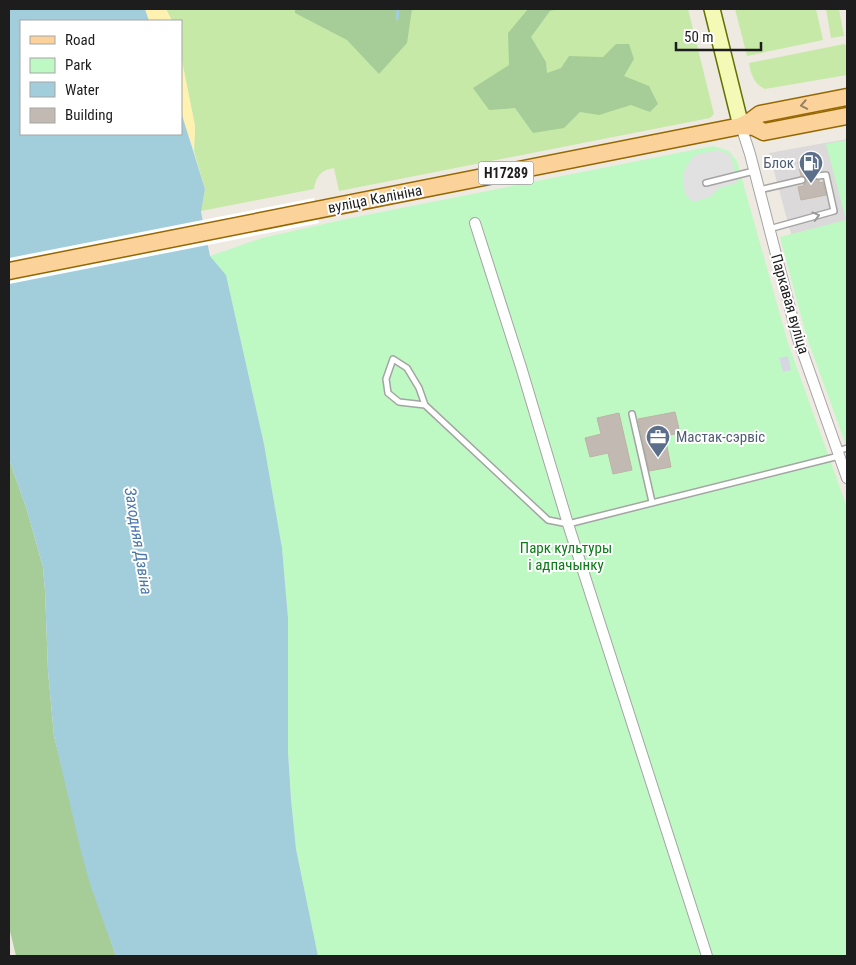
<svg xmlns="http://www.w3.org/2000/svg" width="856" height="965" font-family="'Roboto Condensed',sans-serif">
<rect width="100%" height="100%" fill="#eeeae2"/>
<polygon fill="#dbd9d9" points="847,139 847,421 817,329 769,153"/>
<g fill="#c6e9a7">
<path d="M166 9H688L714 114 710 118 339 191 334 168C321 170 316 176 314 189L201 211 205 189 194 151 195 126 181 56V21H172Z"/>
<polygon points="735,9 816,9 823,40 747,56"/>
<polygon points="826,9 839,9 844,36 831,38"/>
<path d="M844 44 847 46V75L765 89C754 84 751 75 749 63Z"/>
</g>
<g fill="#a6cd97">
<polygon points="295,9 412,9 407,43 379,74 347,40 295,13"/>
<polygon points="528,9 558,9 550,11 531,37 546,62 547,73 561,68 569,56 603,57 616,44 629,44 634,59 624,76 649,86 658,104 650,112 631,105 599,115 580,112 564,128 533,133 515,108 489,110 473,88 509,65 508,33"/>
<polygon points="9,459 27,510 43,567 45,591 48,671 54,736 72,807 110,939 116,956 16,956 9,927"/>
</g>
<g fill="#fff1af">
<polygon points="145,9 166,9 172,21 149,21"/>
<polygon points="181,56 195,126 194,151 181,112"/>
</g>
<g fill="#bef9c4">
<polygon points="847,140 847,448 806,335 780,237 846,220 826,144"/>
<polygon points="713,146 729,151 737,161 788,343 847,507 847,956 318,956 296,849 291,799 288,752 288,618 282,548 264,444 226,275 210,256 262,238 346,219"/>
</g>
<polygon fill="#e1e1e1" points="718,150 731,155 737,183 719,188 710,197 693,202 685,194 683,176 686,167 692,158 698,154"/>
<polygon fill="#d7d7e4" points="788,356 791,370 783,372 779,358"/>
<polygon fill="#a2cedc" points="9,9 145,9 149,21 21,21 21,134 181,134 181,112 205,189 201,212 210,256 226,275 264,444 282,548 288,618 288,752 291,799 296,849 318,956 116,956 91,887 81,851 54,736 48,671 45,591 43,567 27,510 9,459"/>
<polygon fill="#fff" points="314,198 319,223 9,284 9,258"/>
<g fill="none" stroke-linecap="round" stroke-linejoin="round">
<polyline stroke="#a2cedc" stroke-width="3" points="397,19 398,9"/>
</g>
<g fill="#c2bab2" stroke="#bfb1a5">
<polygon points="814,159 817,172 814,174 814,177 819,180 819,183 823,182 826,195 801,200 798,187 803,186 806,180 805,177 801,176 798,162"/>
<polygon points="675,412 680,433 665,436 671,467 649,471 638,419"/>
<polygon points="619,413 632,470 613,474 608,453 590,457 585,438 601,434 597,418"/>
</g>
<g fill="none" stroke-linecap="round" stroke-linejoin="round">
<defs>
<g id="lane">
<polyline points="706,183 754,171"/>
<polyline points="759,190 802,180"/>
<polyline points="769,229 834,211 826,175 818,176"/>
<polyline points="425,405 399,402 388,393 386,379 393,359 407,368 419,388 425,405 548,520 568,524 839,456"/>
<polyline points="632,414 652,502"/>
<polyline points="838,451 847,448"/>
</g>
<g id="street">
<polyline points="741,126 750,154 798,339 847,478"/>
<polyline points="475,223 521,367 568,524 707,956"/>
</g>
<polyline id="secondary" points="712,9 741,126"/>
<g id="primary">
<polyline points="741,126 752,120 760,114 847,97"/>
<polyline points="9,271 741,126 754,127 764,132 847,116"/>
</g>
</defs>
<use href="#lane" stroke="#a4a4a4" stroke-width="8"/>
<use href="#street" stroke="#a4a4a4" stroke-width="12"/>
<use href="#secondary" stroke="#647205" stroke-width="18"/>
<use href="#primary" stroke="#956700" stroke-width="19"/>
<use href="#lane" stroke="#fff" stroke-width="5"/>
<use href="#street" stroke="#fff" stroke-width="10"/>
<use href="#secondary" stroke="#f4f9b5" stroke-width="15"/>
<use href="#primary" stroke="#fbd39a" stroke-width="16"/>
</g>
<defs><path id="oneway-chevron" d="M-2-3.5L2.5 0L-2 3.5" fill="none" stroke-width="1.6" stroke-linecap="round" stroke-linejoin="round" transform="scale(1.25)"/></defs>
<use stroke="#978162" href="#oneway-chevron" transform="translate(804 105) rotate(169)"/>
<use stroke="#999" href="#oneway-chevron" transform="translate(816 216) rotate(-15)"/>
<defs>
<symbol id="fuel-pin" viewBox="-11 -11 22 30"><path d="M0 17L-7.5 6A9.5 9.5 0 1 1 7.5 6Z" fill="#5c6f8a" stroke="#fff"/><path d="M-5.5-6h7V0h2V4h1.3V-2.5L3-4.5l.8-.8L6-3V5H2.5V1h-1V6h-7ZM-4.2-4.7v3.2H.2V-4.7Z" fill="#fff"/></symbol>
<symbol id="office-pin" viewBox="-11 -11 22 30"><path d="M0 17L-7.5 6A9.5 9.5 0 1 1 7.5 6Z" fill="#5c6f8a" stroke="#fff"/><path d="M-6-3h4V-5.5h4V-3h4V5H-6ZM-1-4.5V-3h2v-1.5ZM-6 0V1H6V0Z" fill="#fff"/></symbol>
</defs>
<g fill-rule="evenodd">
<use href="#fuel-pin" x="797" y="149" width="28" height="38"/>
<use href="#office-pin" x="644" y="423" width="28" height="38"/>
</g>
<g text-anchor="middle" stroke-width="4" stroke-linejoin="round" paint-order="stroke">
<rect fill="#fff" stroke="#616161" stroke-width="1" x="478.5" y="161.5" width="55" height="23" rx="4"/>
<g font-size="14" font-weight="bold" fill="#1d1d1d">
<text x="506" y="178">Н17289</text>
</g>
<g font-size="15" fill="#4e5e75" stroke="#fff" text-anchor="end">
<text x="794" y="168">Блок</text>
<text x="676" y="442" text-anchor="start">Мастак-сэрвіс</text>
</g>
<g font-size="15" fill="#1d1d1d" stroke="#fff">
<text transform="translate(375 199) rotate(-11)" y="5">вуліца Калініна</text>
<text transform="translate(790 304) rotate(74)" y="5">Паркавая вуліца</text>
</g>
<g font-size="15" fill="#0b7a17" stroke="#fff">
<text x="566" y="553">Парк культуры<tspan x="566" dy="17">і адпачынку</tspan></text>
</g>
<g font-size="16" font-style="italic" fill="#4a78ac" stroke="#fff">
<text transform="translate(139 541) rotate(81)" y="6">Заходняя Дзвіна</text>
</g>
</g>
<rect width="856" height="965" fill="none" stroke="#1d1d1d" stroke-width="20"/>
<rect x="20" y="20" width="162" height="115" fill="#ffffff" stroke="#a5a5a5"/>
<rect x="30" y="36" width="25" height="8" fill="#fbd39a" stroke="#a5a5a5"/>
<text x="65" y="45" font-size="15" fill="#1d1d1d">Road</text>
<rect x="30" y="58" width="25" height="15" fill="#bef9c4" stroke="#a5a5a5"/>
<text x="65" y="70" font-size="15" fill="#1d1d1d">Park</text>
<rect x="30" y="82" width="25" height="15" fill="#a2cedc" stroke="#a5a5a5"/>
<text x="65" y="95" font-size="15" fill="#1d1d1d">Water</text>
<rect x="30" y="108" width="25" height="15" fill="#c2bab2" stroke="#a5a5a5"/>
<text x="65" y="120" font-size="15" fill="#1d1d1d">Building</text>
<path d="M676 42v8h85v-8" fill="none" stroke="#1d1d1d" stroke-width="2.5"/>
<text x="684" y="42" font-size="15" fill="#1d1d1d" stroke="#ffffff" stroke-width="4" paint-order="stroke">50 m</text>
</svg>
